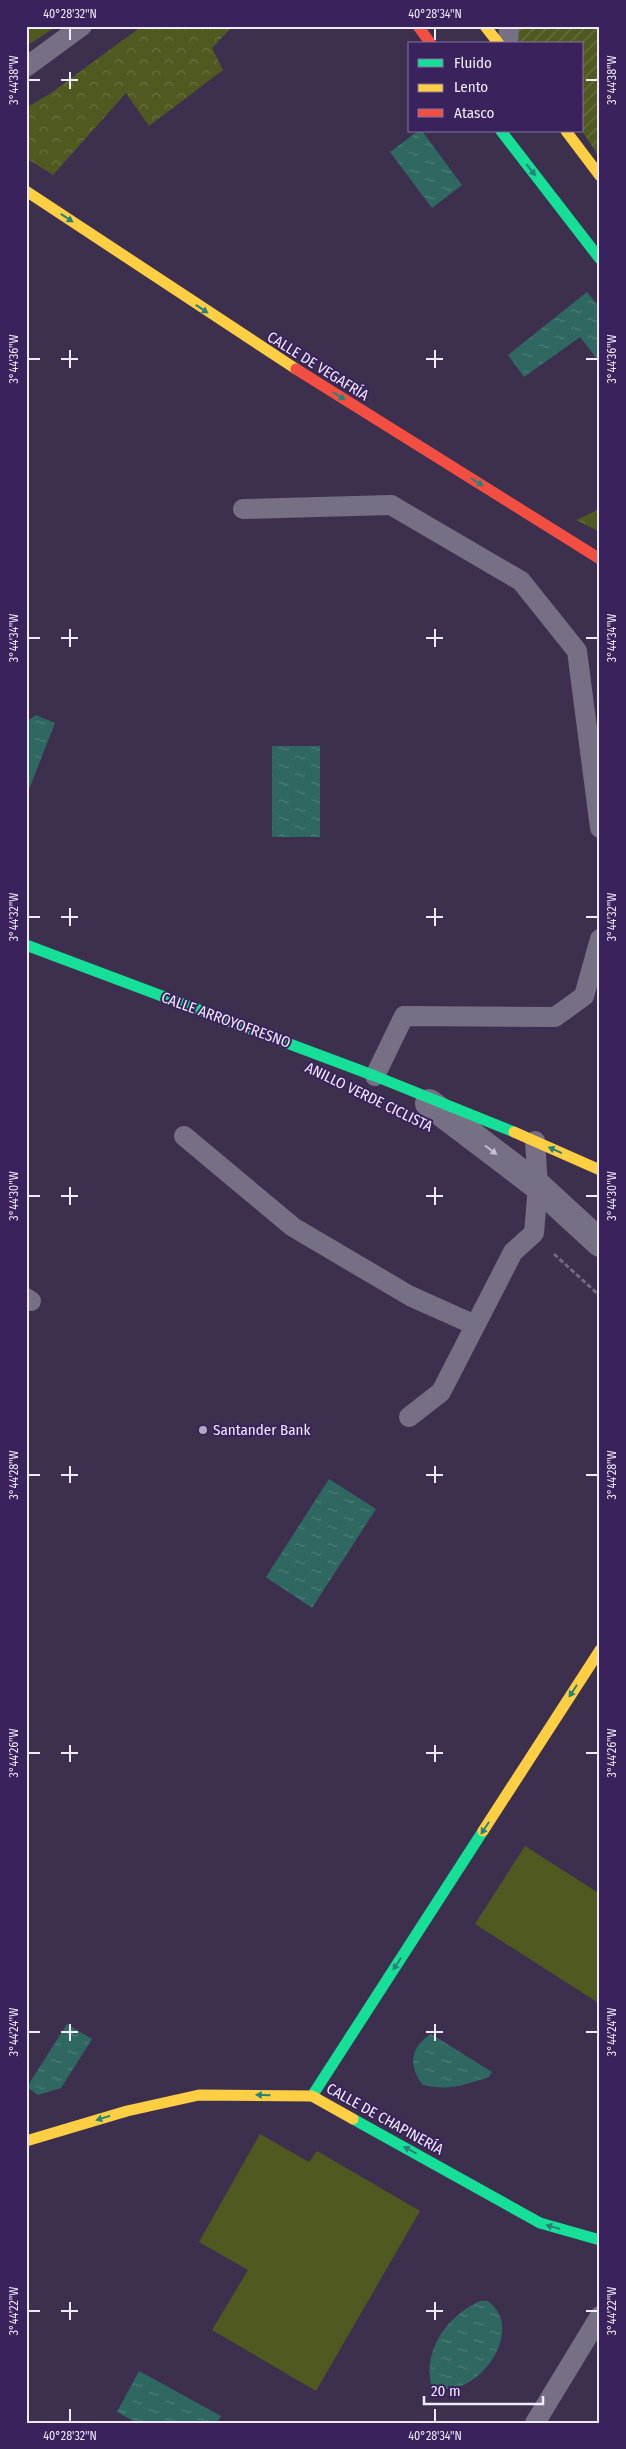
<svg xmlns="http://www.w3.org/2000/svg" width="626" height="2449" font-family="'Fira Sans Condensed',sans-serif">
<defs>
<pattern id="park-crowns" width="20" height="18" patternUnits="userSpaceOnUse" patternTransform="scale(1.25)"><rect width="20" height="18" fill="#505920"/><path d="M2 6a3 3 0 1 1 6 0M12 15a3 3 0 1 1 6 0" fill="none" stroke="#6a7141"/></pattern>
<pattern id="garden-furrows" width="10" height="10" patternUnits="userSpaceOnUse" patternTransform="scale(1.25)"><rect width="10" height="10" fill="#505920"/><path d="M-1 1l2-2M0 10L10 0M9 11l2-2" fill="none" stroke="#6a7141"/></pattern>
<pattern id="water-ripples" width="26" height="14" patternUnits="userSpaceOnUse" patternTransform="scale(1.25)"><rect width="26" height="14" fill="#2f6860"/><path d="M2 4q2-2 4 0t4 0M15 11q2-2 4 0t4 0" fill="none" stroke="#4d7e78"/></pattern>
</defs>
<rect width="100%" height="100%" fill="#3d304f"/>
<g fill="#505920">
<polygon points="26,26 57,26 30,44 26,37"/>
<polygon points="525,1846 600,1894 600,2004 475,1924"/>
<polygon points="260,2134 309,2162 317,2151 420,2211 316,2391 212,2330 248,2270 199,2242"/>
</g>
<g fill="url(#park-crowns)">
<polygon points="142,26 233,26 212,48 223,70 149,126 126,93 53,175 26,158 26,108 51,93"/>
<polygon points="600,509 600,532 576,520"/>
</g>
<polygon fill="url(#garden-furrows)" points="498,26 600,26 600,158 582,131 582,44 512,44"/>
<g fill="url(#water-ripples)">
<polygon points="418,131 422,131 462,185 432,208 390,152"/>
<polygon points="587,292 600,308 600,358 598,360 580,337 524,377 508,355"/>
<polygon points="36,715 55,723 26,797 26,722"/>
<rect x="272" y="746" width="48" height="91"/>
<polygon points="329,1479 376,1509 312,1608 266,1577"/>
<polygon points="67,2024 92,2039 61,2088 38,2095 27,2087"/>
<path d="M431 2034 492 2072 489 2077C465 2085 448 2091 423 2085 408 2066 410 2047 431 2034Z"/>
<path d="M480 2301H488C530 2333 469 2408 431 2384 423 2348 449 2315 480 2301Z"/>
<polygon points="139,2371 221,2416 217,2423 137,2423 117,2412"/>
</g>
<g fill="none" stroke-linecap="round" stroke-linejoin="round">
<polyline stroke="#70697d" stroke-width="3" stroke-dasharray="5 2.5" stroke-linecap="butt" points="554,1254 600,1296"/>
<g stroke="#776f84" stroke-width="20">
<polyline points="508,44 509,26"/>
<polyline points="26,67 82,26"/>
<polyline points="243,509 391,505 521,581 577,651 600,828"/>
<polyline points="375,1076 404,1016 555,1017 584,996 600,939"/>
<polyline points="184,1136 293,1227 410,1296 475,1325"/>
<polyline points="26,1298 31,1301"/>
<polyline points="409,1417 441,1392 513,1252 534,1233 538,1186 535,1141"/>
<polyline points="535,2423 600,2316"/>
</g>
<polyline stroke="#776f84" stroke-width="28" points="429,1103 538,1186 600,1243"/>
<g stroke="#16e098" stroke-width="11">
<polyline points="501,131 600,259"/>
<polyline points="26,945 375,1076 514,1132"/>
<polyline points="312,2096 483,1831"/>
<polyline points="353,2119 540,2223 600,2240"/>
</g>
<g stroke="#ffcf43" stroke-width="11">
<polyline points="485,26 499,44"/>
<polyline points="566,131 600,176"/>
<polyline points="26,191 296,369"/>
<polyline points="514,1132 600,1170"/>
<polyline points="483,1831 600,1650"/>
<polyline points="26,2141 127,2111 199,2095 312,2096 353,2119"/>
</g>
<g stroke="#f24e42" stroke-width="11">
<polyline points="418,26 431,44"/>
<polyline points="296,369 600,559"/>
</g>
</g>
<defs><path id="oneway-solid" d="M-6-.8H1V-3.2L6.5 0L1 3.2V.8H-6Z" transform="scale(1.25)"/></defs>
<g fill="#28827a">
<use href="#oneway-solid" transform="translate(531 170) rotate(52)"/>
<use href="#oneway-solid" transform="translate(67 218) rotate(34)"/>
<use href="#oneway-solid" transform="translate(202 309) rotate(34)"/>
<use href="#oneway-solid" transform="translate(339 396) rotate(32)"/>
<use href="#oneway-solid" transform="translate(477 482) rotate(32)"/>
<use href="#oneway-solid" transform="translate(555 1150) rotate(-156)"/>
<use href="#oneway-solid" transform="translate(573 1691) rotate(123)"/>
<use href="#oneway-solid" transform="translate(485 1828) rotate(123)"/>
<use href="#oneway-solid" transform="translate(397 1964) rotate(123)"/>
<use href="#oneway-solid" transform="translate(263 2095) rotate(-179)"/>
<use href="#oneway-solid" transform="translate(103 2118) rotate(163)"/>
<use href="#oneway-solid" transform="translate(410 2150) rotate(-151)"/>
<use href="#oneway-solid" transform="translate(553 2227) rotate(-164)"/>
</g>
<use fill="#c5c0d0" href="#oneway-solid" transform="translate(491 1150) rotate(37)"/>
<path fill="none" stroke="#efebf9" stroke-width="2" d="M70 28V40M435 28V40M70 72V89M28 80H40M61 80H78M586 80H598M70 350V368M435 350V368M28 359H40M61 359H78M426 359H443M586 359H598M70 629V647M435 629V647M28 638H40M61 638H78M426 638H443M586 638H598M70 908V926M435 908V926M28 917H40M61 917H78M426 917H443M586 917H598M70 1187V1205M435 1187V1205M28 1196H40M61 1196H78M426 1196H443M586 1196H598M70 1466V1483M435 1466V1483M28 1475H40M61 1475H78M426 1475H443M586 1475H598M70 1745V1762M435 1745V1762M28 1753H40M61 1753H78M426 1753H443M586 1753H598M70 2024V2041M435 2024V2041M28 2032H40M61 2032H78M426 2032H443M586 2032H598M70 2302V2320M435 2302V2320M28 2311H40M61 2311H78M426 2311H443M586 2311H598M70 2409V2422M435 2409V2422"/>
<circle fill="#b1aabe" stroke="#3a235c" stroke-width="2" cx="203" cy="1430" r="5"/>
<g text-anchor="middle" stroke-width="4" stroke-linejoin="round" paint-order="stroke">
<g font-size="15" fill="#efebf9" stroke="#3a235c">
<text transform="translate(318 366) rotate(32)" y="5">CALLE DE VEGAFRÍA</text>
<text transform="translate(226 1020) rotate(20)" y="5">CALLE ARROYOFRESNO</text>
<text transform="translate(369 1097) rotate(26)" y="5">ANILLO VERDE CICLISTA</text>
<text transform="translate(385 2119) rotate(29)" y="5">CALLE DE CHAPINERÍA</text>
</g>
<g font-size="15" fill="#efebf9" stroke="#3a235c" text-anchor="start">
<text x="213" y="1435">Santander Bank</text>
</g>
</g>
<rect width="626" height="2449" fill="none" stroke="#3a235c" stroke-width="55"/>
<rect x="408" y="42" width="175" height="90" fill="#3a235c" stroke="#82739b"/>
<rect x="418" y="59" width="25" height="8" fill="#16e098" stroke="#82739b"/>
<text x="454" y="68" font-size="15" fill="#efebf9">Fluido</text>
<rect x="418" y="84" width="25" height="8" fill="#ffcf43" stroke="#82739b"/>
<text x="454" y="92" font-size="15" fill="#efebf9">Lento</text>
<rect x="418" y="109" width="25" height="8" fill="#f24e42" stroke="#82739b"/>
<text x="454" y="118" font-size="15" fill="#efebf9">Atasco</text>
<path d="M424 2396v8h119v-8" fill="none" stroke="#efebf9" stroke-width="2.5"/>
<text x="431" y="2396" font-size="15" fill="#efebf9" stroke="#3a235c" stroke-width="4" paint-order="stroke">20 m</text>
<rect x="28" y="28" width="570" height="2394" fill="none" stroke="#efebf9" stroke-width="2"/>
<g font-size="12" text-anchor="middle" fill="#efebf9">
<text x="70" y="18">40°28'32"N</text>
<text x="435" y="18">40°28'34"N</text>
<text transform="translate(612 80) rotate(-90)" y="4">3°44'38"W</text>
<text transform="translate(14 80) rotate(-90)" y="4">3°44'38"W</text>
<text transform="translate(612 359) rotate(-90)" y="4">3°44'36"W</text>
<text transform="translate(14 359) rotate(-90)" y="4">3°44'36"W</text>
<text transform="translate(14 638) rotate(-90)" y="4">3°44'34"W</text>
<text transform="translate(612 638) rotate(-90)" y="4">3°44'34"W</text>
<text transform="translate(612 917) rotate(-90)" y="4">3°44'32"W</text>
<text transform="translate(14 917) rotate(-90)" y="4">3°44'32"W</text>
<text transform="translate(612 1196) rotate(-90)" y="4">3°44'30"W</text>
<text transform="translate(14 1196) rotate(-90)" y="4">3°44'30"W</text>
<text transform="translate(14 1475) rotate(-90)" y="4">3°44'28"W</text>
<text transform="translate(612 1475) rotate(-90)" y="4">3°44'28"W</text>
<text transform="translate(612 1753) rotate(-90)" y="4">3°44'26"W</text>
<text transform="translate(14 1753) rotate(-90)" y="4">3°44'26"W</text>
<text transform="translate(14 2032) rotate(-90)" y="4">3°44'24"W</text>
<text transform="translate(612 2032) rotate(-90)" y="4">3°44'24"W</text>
<text transform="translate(612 2311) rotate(-90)" y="4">3°44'22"W</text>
<text transform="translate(14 2311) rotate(-90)" y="4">3°44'22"W</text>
<text x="70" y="2440">40°28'32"N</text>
<text x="435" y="2440">40°28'34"N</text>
</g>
</svg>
